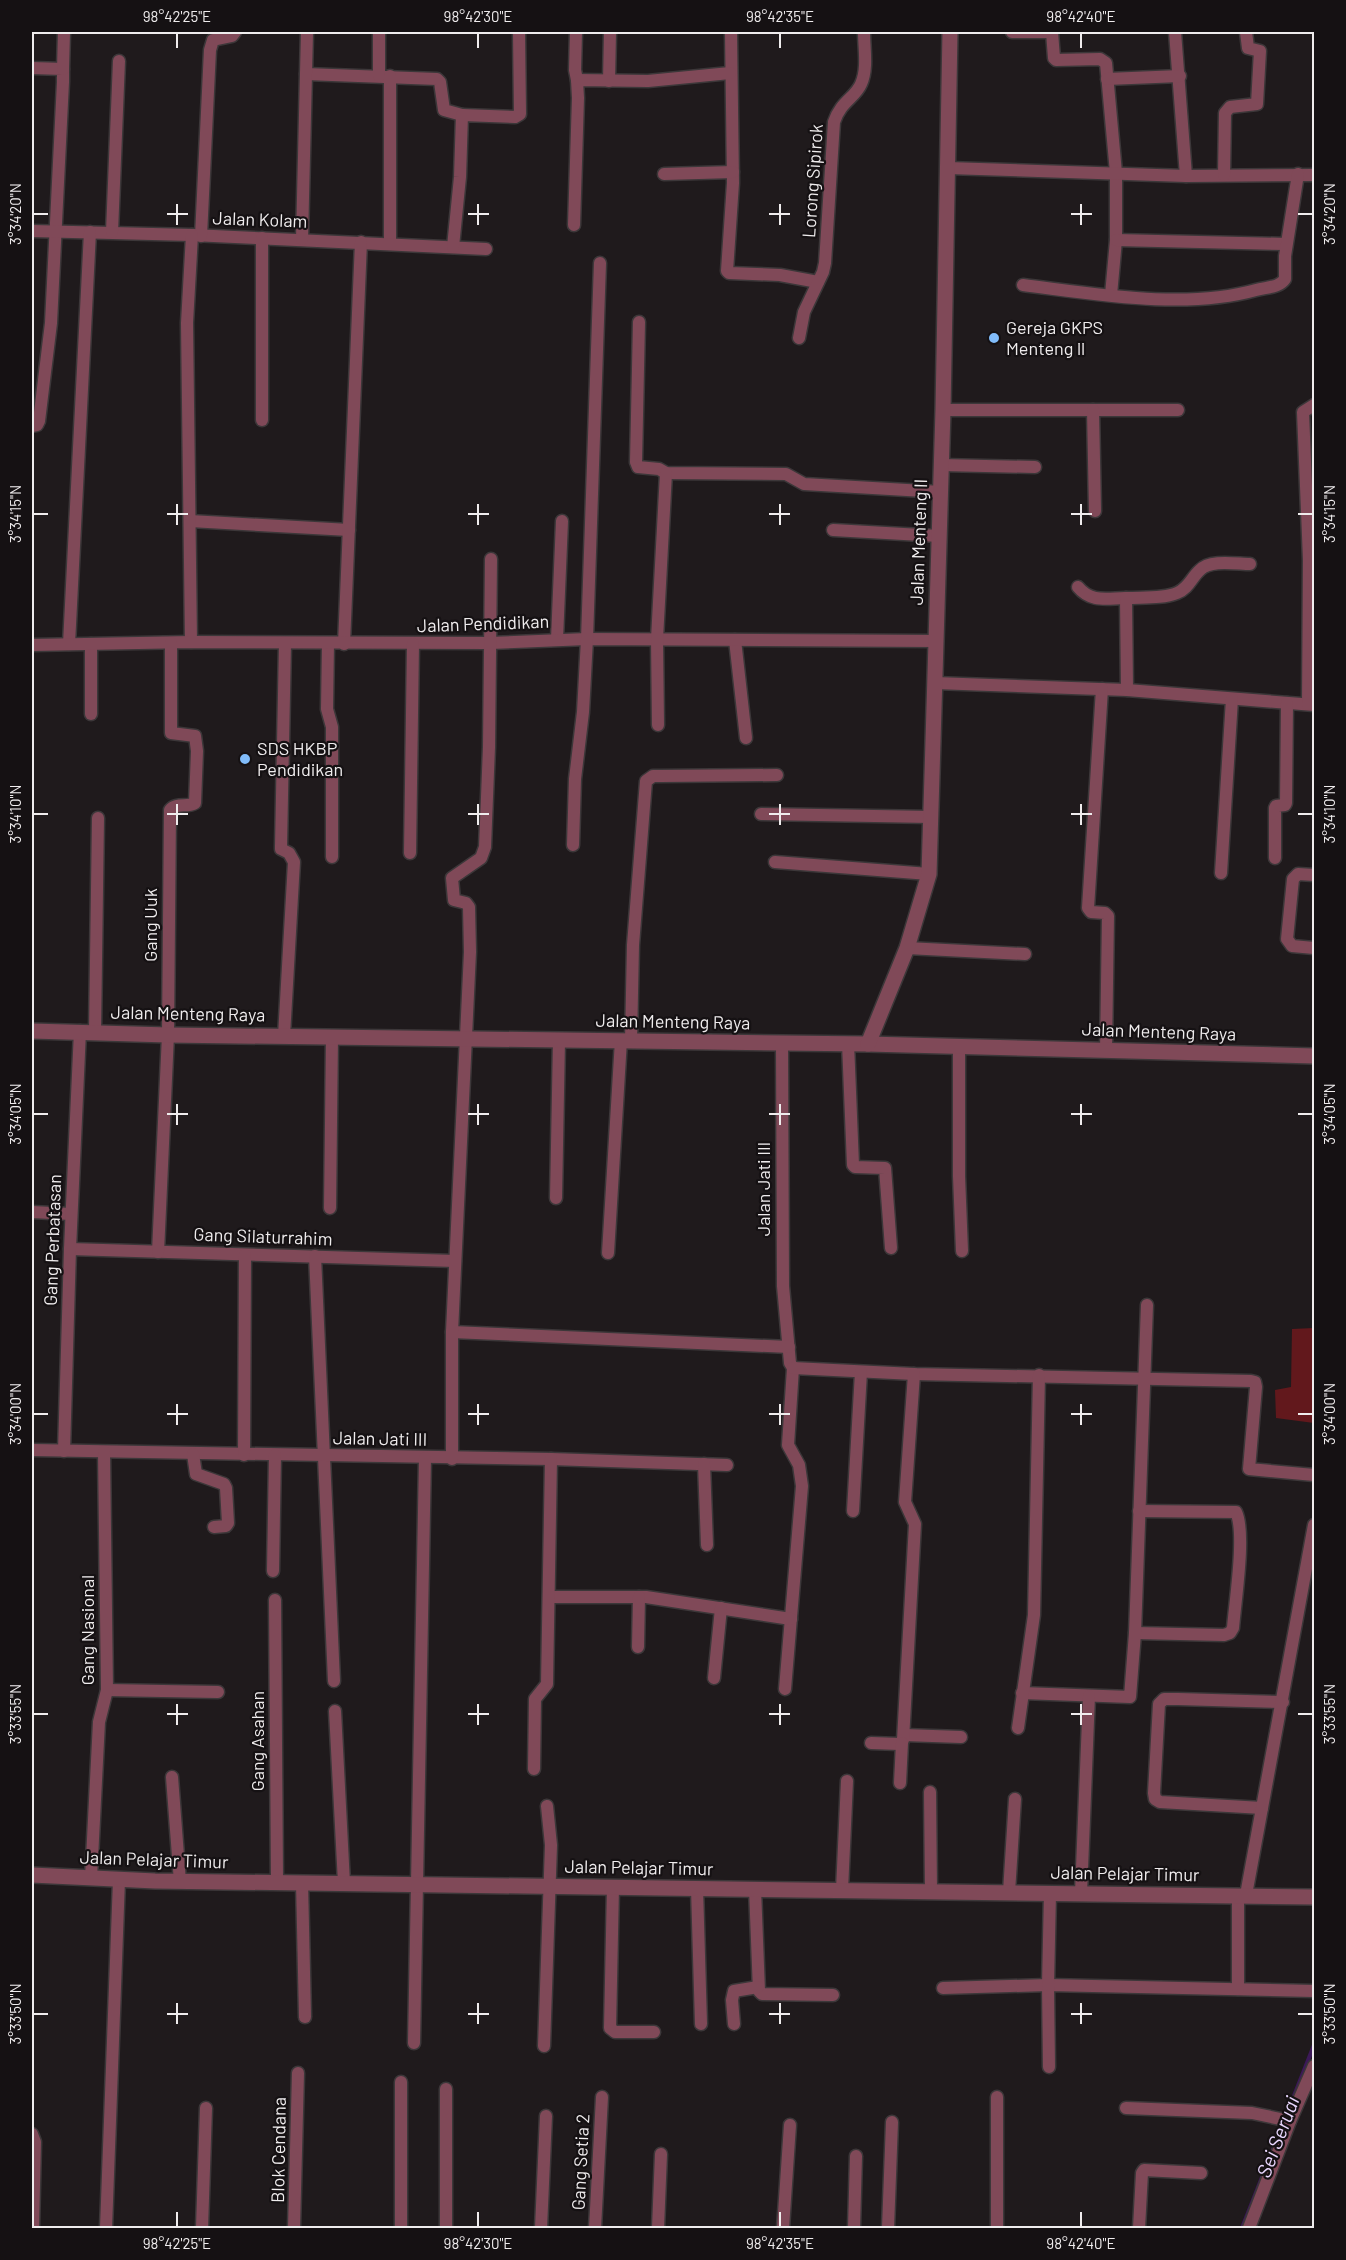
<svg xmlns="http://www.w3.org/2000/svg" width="1346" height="2260" font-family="Barlow,sans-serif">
<rect width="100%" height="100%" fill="#1f1a1c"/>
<polygon fill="#62181c" points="1314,1328 1314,1423 1276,1418 1275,1390 1291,1387 1292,1329"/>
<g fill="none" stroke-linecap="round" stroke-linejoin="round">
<polyline stroke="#3c1958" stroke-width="4" points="1242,2228 1314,2045"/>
<defs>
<g id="minor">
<polyline points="576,32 575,70 577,80"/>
<polyline points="731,32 733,183 727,271 729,273 780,275 818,282"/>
<polyline points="1012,32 1052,32 1054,58 1056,60 1100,59 1106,63 1116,173 1116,240 1111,295"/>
<polyline points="1175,32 1186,176"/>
<polyline points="32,68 63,69 63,82 51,323 39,421 37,425 32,426"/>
<polyline points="63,69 64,32"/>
<polyline points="306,74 437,79 440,82 444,110 462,115"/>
<polyline points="379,76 379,32"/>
<polyline points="390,76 390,244"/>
<polyline points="1107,79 1180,76"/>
<polyline points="609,81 610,32"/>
<polyline points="948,168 1186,176 1314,175"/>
<polyline points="664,174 733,172"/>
<polyline points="1224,175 1225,113 1230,107 1257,104 1260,51 1248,48 1246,32"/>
<polyline points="574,225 578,98 577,80 648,81 730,73"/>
<polyline points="32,231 192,235 486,249"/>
<polyline points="112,232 119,61"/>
<polyline points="201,236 210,50 213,40 232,36 235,32"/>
<polyline points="302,239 307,32"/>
<polyline points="1116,240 1286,244"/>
<polyline points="453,247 460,177 462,115 515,117 520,114 519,32"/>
<path d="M1023 285C1096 294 1185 310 1256 290 1267 287 1279 288 1285 279V256L1298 174"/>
<polyline points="639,322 636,462 638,467 659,469 666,473 786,474 804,484 941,492"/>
<path d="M799 338 804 312 823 272 825 263 834 122C841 101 855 98 861 84 868 69 864 48 864 32"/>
<polyline points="943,410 1178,410"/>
<polyline points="1093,410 1095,511"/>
<polyline points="262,420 262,238"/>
<polyline points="941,465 1035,467"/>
<polyline points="190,521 349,530"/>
<polyline points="833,530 939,536"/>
<path d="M1078 587C1091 603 1107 598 1126 598"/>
<polyline points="557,639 562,521"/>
<polyline points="735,640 746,738"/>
<polyline points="191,642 187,323 192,235"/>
<polyline points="328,643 327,709 332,727 332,857"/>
<polyline points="69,644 90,232"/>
<polyline points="91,644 91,714"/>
<polyline points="344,644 361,242"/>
<polyline points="32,645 191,642 490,643 587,639 936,641"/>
<polyline points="935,683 1127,690 1314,705"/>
<polyline points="1102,689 1088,908 1091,912 1105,913 1108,916 1106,1051"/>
<path d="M1127 690 1126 598C1143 597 1162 599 1177 593 1189 588 1191 578 1200 570 1210 559 1237 564 1250 564"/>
<polyline points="1308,704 1309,560 1303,412 1314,405"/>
<polyline points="658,725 657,639 666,473"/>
<polyline points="761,814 931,817"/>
<polyline points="573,845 575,779 583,712 587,639 600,263"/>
<polyline points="410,853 413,644"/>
<polyline points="1275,858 1275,808 1276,806 1285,805 1286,803 1287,703"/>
<polyline points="775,862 929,874"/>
<polyline points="1221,873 1232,699"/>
<polyline points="1314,875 1298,874 1293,879 1287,939 1292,946 1314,948"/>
<polyline points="907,948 1025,954"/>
<polyline points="95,1032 98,818"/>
<polyline points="284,1036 294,862 289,853 281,849 281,847 285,643"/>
<polyline points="631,1041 633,945 646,781 653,776 660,776 777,775"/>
<polyline points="782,1043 783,1286 790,1363 793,1368 788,1445 799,1465 802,1486 785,1689"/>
<polyline points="848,1043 853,1165 855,1167 885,1168 891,1248"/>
<polyline points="959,1046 959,1176 962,1251"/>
<polyline points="556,1198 559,1040"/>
<polyline points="330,1208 332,1037"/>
<polyline points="32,1212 71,1214"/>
<polyline points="70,1249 455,1261"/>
<path d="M158 1252 168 1035 170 810C176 802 188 808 195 803L197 751 195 736 171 733V643"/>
<polyline points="608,1253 621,1040"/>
<polyline points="315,1256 334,1681"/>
<polyline points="452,1332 789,1347"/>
<polyline points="793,1368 914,1374 1251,1381 1255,1382 1256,1387 1249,1469 1314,1475"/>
<polyline points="32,1450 551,1459 727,1465"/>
<polyline points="64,1451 70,1249 80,1031"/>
<polyline points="193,1454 196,1474 224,1484 226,1488 228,1523 226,1526 214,1527"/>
<polyline points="244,1455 245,1255"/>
<polyline points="452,1459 452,1332 470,952 469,907 466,903 454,900 452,878 481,858 485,847 489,747 491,559"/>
<polyline points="704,1464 707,1545"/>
<polyline points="853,1511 861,1372"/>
<polyline points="273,1571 275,1455"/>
<polyline points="549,1597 646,1597 791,1619"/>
<polyline points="275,1600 277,1882"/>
<path d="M1135 1633 1224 1635 1230 1633 1233 1628C1235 1602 1246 1533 1236 1512L1139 1511"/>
<polyline points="638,1647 639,1597"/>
<polyline points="714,1678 721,1608"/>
<polyline points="107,1690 218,1692"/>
<polyline points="1022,1693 1130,1697 1135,1633 1147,1305"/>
<polyline points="335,1711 344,1883"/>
<polyline points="1018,1728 1034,1615 1039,1375"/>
<polyline points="904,1735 961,1737"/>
<polyline points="871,1743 900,1744 903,1740 915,1524 905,1502 914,1374"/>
<polyline points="534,1769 535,1699 547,1684 551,1459"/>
<polyline points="172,1777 180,1882"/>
<polyline points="900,1783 902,1743"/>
<polyline points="930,1792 931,1891"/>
<polyline points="1262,1808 1160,1802 1155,1799 1154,1793 1159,1704 1164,1699 1178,1699 1283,1702"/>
<polyline points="91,1878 99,1722 107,1690 104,1452"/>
<polyline points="302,1882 305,2017"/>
<polyline points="613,1887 610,2028 615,2032 654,2032"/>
<polyline points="697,1888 701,2024"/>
<polyline points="755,1889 759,1991 762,1994 833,1995"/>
<polyline points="842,1890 847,1781"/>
<polyline points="1009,1892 1015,1799"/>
<polyline points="1081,1893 1089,1696"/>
<polyline points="1246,1895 1314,1525"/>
<polyline points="943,1988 1048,1985 1314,1991"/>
<polyline points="1238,1989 1238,1895"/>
<polyline points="734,2024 732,2000 734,1991 758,1987"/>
<polyline points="414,2043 425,1458"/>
<polyline points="544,2046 551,1845 547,1806"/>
<polyline points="1049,2067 1048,1985 1050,1893"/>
<polyline points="446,2089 446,2228"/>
<polyline points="997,2097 997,2228"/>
<polyline points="1126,2108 1252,2113 1290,2121"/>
<polyline points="32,2134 35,2142 33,2228"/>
<polyline points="106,2228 119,1880"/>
<polyline points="202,2228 206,2108"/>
<polyline points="294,2228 298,2073"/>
<polyline points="401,2228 401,2082"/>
<polyline points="541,2228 546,2116"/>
<polyline points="595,2228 602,2097"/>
<polyline points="658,2228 661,2154"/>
<polyline points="783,2228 790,2125"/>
<polyline points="854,2228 856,2156"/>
<polyline points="888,2228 892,2122"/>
<polyline points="1139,2228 1142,2173 1144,2170 1201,2173"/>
<polyline points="1249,2228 1290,2121 1314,2066"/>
</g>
<g id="tertiary">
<polyline points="32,1031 168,1035 868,1044 1314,1056"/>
<polyline points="868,1044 907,948 929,874 943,410 950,32"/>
<polyline points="32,1875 155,1881 1314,1897"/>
</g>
</defs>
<use href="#minor" stroke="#3c3739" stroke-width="15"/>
<use href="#tertiary" stroke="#3c3739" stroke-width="18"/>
<use href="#minor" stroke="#804958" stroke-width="12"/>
<use href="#tertiary" stroke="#804958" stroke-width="15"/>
</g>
<path fill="none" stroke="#efeced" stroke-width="2" d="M177 33V48M478 33V48M780 33V48M1081 33V48M177 204V225M478 204V225M780 204V225M1081 204V225M33 214H48M167 214H188M468 214H489M769 214H790M1071 214H1092M1298 214H1313M177 504V525M478 504V525M780 504V525M1081 504V525M33 514H48M167 514H188M468 514H489M769 514H790M1071 514H1092M1298 514H1313M177 804V825M478 804V825M780 804V825M1081 804V825M33 814H48M167 814H188M468 814H489M769 814H790M1071 814H1092M1298 814H1313M177 1104V1125M478 1104V1125M780 1104V1125M1081 1104V1125M33 1114H48M167 1114H188M468 1114H489M769 1114H790M1071 1114H1092M1298 1114H1313M177 1404V1425M478 1404V1425M780 1404V1425M1081 1404V1425M33 1414H48M167 1414H188M468 1414H489M769 1414H790M1071 1414H1092M1298 1414H1313M177 1704V1725M478 1704V1725M780 1704V1725M1081 1704V1725M33 1714H48M167 1714H188M468 1714H489M769 1714H790M1071 1714H1092M1298 1714H1313M177 2003V2024M478 2003V2024M780 2003V2024M1081 2003V2024M33 2014H48M167 2014H188M468 2014H489M769 2014H790M1071 2014H1092M1298 2014H1313M177 2212V2227M478 2212V2227M780 2212V2227M1081 2212V2227"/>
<g fill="#81bcfa" stroke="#151113" stroke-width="2">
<circle cx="994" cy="338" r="6"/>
<circle cx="245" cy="759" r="6"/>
</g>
<g text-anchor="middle" stroke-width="4.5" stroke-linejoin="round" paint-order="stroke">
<g font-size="18" fill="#efeced" stroke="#151113">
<text transform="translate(813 181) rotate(-86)" y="6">Lorong Sipirok</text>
<text transform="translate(260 220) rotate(2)" y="6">Jalan Kolam</text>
<text transform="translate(919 542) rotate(-88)" y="6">Jalan Menteng II</text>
<text transform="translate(483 624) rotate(-2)" y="6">Jalan Pendidikan</text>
<text transform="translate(151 925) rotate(-90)" y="6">Gang Uuk</text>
<text transform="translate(188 1014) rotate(1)" y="6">Jalan Menteng Raya</text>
<text transform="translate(673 1022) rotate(1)" y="6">Jalan Menteng Raya</text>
<text transform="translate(1159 1032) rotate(2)" y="6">Jalan Menteng Raya</text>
<text transform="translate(764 1189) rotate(-90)" y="6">Jalan Jati III</text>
<text transform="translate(263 1237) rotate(2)" y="6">Gang Silaturrahim</text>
<text transform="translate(53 1240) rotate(-88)" y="6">Gang Perbatasan</text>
<text transform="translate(380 1439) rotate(1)" y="6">Jalan Jati III</text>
<text transform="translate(88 1630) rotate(-90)" y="6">Gang Nasional</text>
<text transform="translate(258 1741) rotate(-90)" y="6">Gang Asahan</text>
<text transform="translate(154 1860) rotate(2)" y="6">Jalan Pelajar Timur</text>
<text transform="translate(639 1868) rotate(1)" y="6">Jalan Pelajar Timur</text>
<text transform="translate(1125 1874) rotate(1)" y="6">Jalan Pelajar Timur</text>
<text transform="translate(279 2150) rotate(-89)" y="6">Blok Cendana</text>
<text transform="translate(581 2162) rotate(-87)" y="6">Gang Setia 2</text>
</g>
<g font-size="18" fill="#efeced" stroke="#151113" text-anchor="start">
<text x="1006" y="334">Gereja GKPS<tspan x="1006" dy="21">Menteng ll</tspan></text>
<text x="257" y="755">SDS HKBP<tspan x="257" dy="21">Pendidikan</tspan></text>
</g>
<g font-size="20" font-style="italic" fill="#e9d7fe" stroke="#151113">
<text transform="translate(1278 2137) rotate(-69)" y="7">Sei Seruai</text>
</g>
</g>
<rect width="1346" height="2260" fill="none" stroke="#151113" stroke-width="66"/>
<rect x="33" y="33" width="1280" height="2194" fill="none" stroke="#efeced" stroke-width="2"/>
<g font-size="15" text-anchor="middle" fill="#efeced">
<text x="177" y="22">98°42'25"E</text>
<text x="478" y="22">98°42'30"E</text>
<text x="780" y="22">98°42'35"E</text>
<text x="1081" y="22">98°42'40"E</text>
<text transform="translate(16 214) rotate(-90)" y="5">3°34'20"N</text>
<text transform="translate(1330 214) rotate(-90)" y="5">3°34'20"N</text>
<text transform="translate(16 514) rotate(-90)" y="5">3°34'15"N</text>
<text transform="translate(1330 514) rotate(-90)" y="5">3°34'15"N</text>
<text transform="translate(16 814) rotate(-90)" y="5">3°34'10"N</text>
<text transform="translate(1330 814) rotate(-90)" y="5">3°34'10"N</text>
<text transform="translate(16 1114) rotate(-90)" y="5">3°34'05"N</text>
<text transform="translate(1330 1114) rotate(-90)" y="5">3°34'05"N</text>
<text transform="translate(16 1414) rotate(-90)" y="5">3°34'00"N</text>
<text transform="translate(1330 1414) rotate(-90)" y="5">3°34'00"N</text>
<text transform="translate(16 1714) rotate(-90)" y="5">3°33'55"N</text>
<text transform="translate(1330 1714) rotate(-90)" y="5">3°33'55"N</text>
<text transform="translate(16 2014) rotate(-90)" y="5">3°33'50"N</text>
<text transform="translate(1330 2014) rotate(-90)" y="5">3°33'50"N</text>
<text x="177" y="2249">98°42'25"E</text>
<text x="478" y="2249">98°42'30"E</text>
<text x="780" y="2249">98°42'35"E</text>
<text x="1081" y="2249">98°42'40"E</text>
</g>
</svg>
